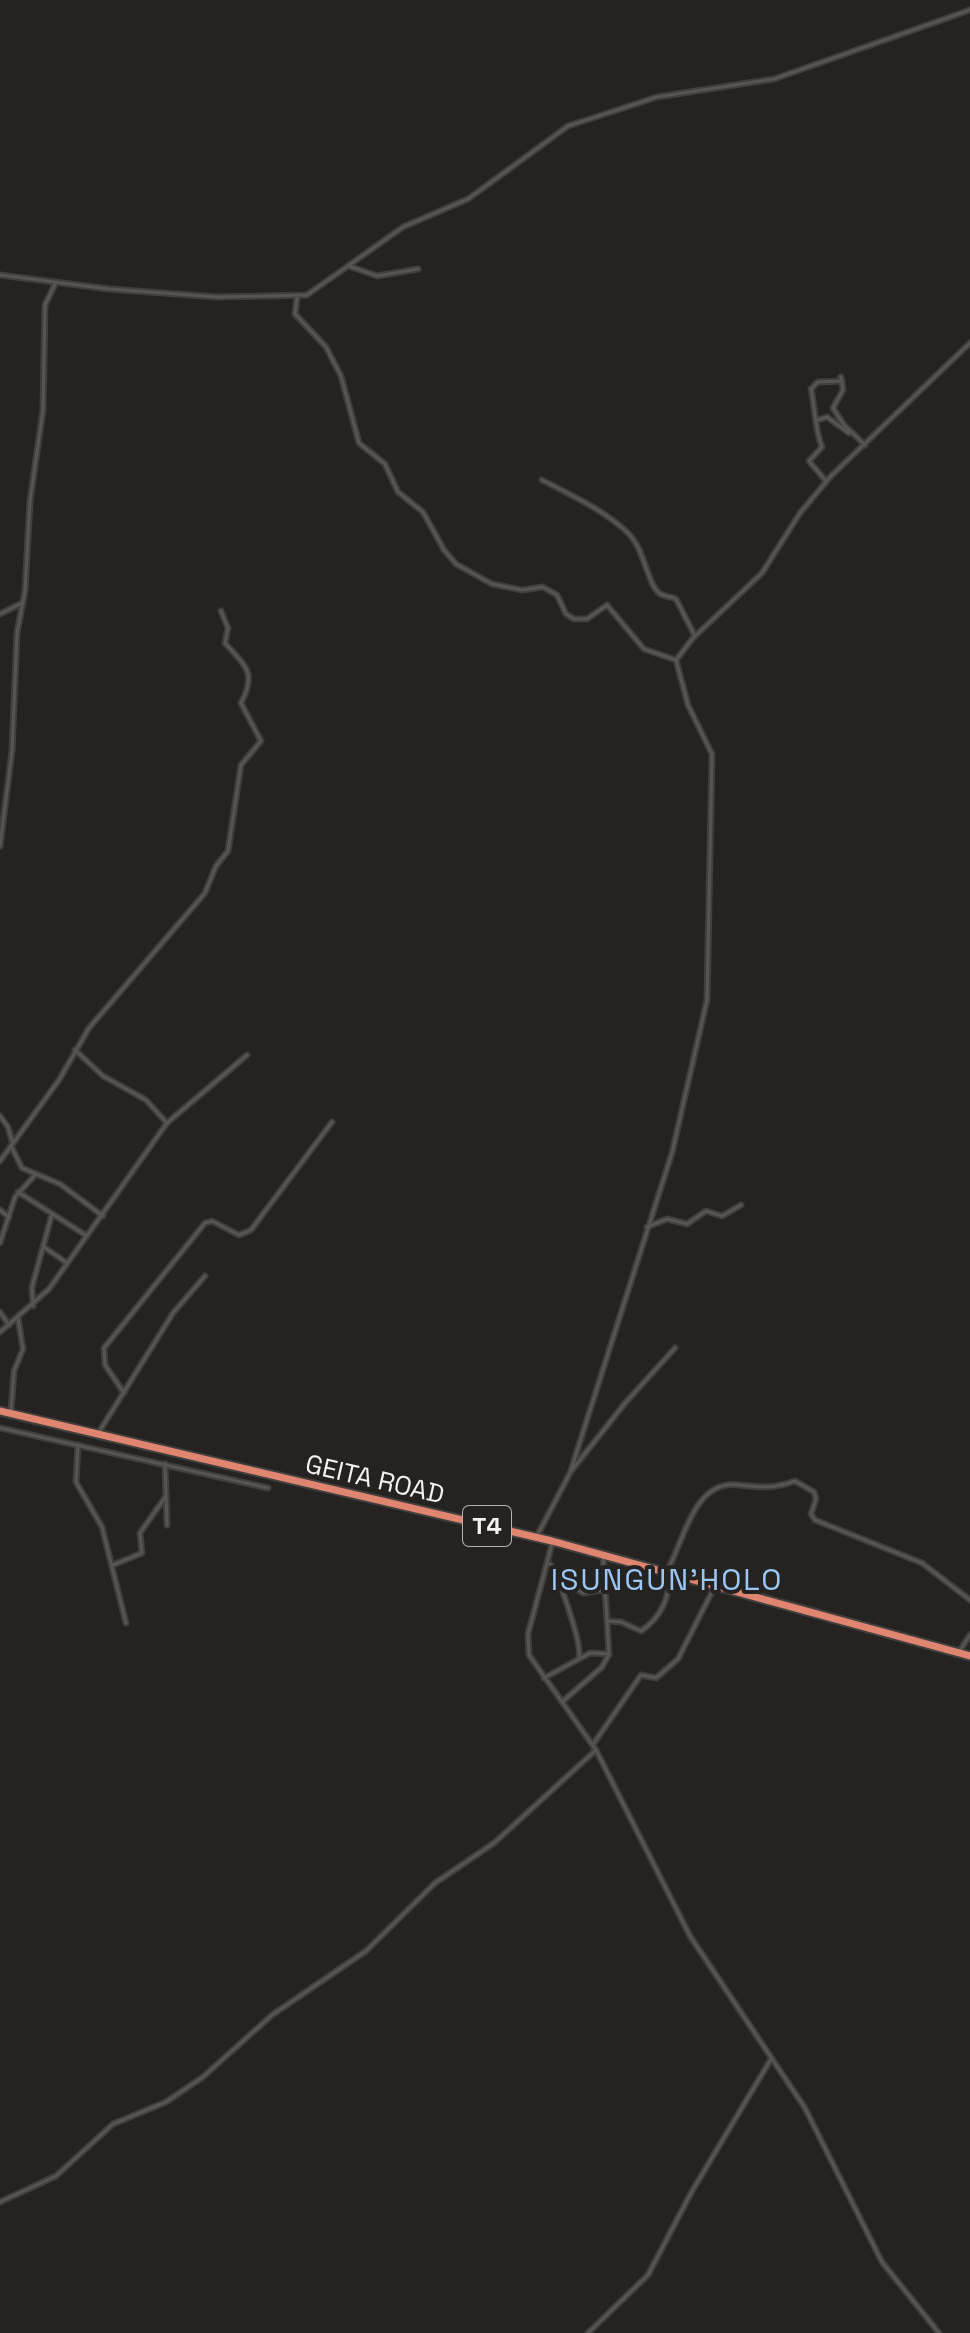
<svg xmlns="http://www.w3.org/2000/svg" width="970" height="2333" font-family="'Space Grotesk',sans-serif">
<rect width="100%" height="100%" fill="#242321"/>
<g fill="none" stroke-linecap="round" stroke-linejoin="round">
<defs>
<g id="street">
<polyline points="349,266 377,276 418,269"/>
<polyline points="0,275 109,289 217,297 307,295 403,227 468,199 568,126 657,97 774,79 970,10"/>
<polyline points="297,298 295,314 326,347 341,376 359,443 385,464 398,492 423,512 444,550 456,564 492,584 522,590 543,587 557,595 566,614 574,619 587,619 607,605 644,649 676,660"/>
<polyline points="841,377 843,390 833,408 844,425 865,445"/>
<polyline points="818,420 827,417 849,433"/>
<path d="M542 480C571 495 604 510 628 533 645 550 647 583 659 593 664 597 671 596 676 599L695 636"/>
<path d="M826 481 809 461 822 447C815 430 815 408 811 389L818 382 842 381"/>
<polyline points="0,614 22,603"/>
<polyline points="0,846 12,751 17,633 25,591 30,501 43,410 45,305 55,284"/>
<polyline points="75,1050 103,1076 146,1100 167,1123"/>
<polyline points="0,1116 8,1127 12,1141"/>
<polyline points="11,1146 22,1168 60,1184 103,1216"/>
<path d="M0 1161 59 1080 89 1028 205 893 216 866 228 851 241 765 261 741 241 703C257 672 246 667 225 643L228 628 221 611"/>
<polyline points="18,1192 87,1236"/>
<polyline points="0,1210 9,1217"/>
<polyline points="647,1227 667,1219 687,1224 706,1211 722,1216 741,1205"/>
<polyline points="0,1243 15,1197 36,1174"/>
<polyline points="44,1247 67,1263"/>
<polyline points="33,1306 32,1287 52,1214"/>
<polyline points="0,1312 9,1325"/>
<polyline points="0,1332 49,1289 167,1123 247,1055"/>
<polyline points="124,1393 105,1365 104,1348 205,1223 212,1221 239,1235 251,1230 332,1122"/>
<polyline points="11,1411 14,1371 23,1349 18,1318"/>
<polyline points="0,1428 268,1488"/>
<polyline points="99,1432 173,1313 205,1276"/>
<polyline points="78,1445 76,1482 102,1527 126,1623"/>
<polyline points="165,1464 167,1525"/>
<polyline points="572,1470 626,1402 675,1348"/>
<polyline points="538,1534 570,1473 672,1153 707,1000 712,754 688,705 676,660 693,638 762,573 800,513 831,476 970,343"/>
<polyline points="552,1544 528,1634 529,1655 596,1750 690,1936 805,2108 882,2262 939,2333"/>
<path d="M550 1564C559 1576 582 1644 579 1657"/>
<polyline points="113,1565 142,1553 140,1533 166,1496"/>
<path d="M667 1571C684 1542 693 1479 739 1485 761 1487 773 1489 795 1481L814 1492 816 1499 811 1514 815 1520 922 1563 970 1600"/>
<polyline points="563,1581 583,1593 603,1590"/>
<path d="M608 1621 621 1622 641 1631C662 1617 669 1597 671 1573"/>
<polyline points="959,1652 970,1635"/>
<polyline points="544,1678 590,1653 609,1654"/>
<polyline points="562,1702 602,1667 609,1654 603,1555"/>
<polyline points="594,1743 641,1675 656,1678 678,1659 715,1586"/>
<polyline points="0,2202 56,2176 113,2124 166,2102 203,2077 272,2015 366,1951 435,1883 494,1843 596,1750"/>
<polyline points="588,2333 648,2275 691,2193 771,2059"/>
</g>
<polyline id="highway" points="0,1411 552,1541 970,1656"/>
</defs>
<use href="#street" stroke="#403f3d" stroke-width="7"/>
<use href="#highway" stroke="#403f3d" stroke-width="11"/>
<use href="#street" stroke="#565552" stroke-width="3"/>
<use href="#highway" stroke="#e08570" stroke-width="7"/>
</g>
<g text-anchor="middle" stroke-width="8" stroke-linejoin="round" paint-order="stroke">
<rect fill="#242321" stroke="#b5b4b2" stroke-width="2" x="463" y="1506" width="48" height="40" rx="6"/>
<g font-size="24" font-weight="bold" fill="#f3f2f0">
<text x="487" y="1534">T4</text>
</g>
<g font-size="26" fill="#f3f2f0" stroke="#242321">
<text transform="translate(375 1479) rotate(13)" y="9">GEITA ROAD</text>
</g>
<g font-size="30" letter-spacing="2" fill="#9bc7f5" stroke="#242321">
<text x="667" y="1590">ISUNGUN'HOLO</text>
</g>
</g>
</svg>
